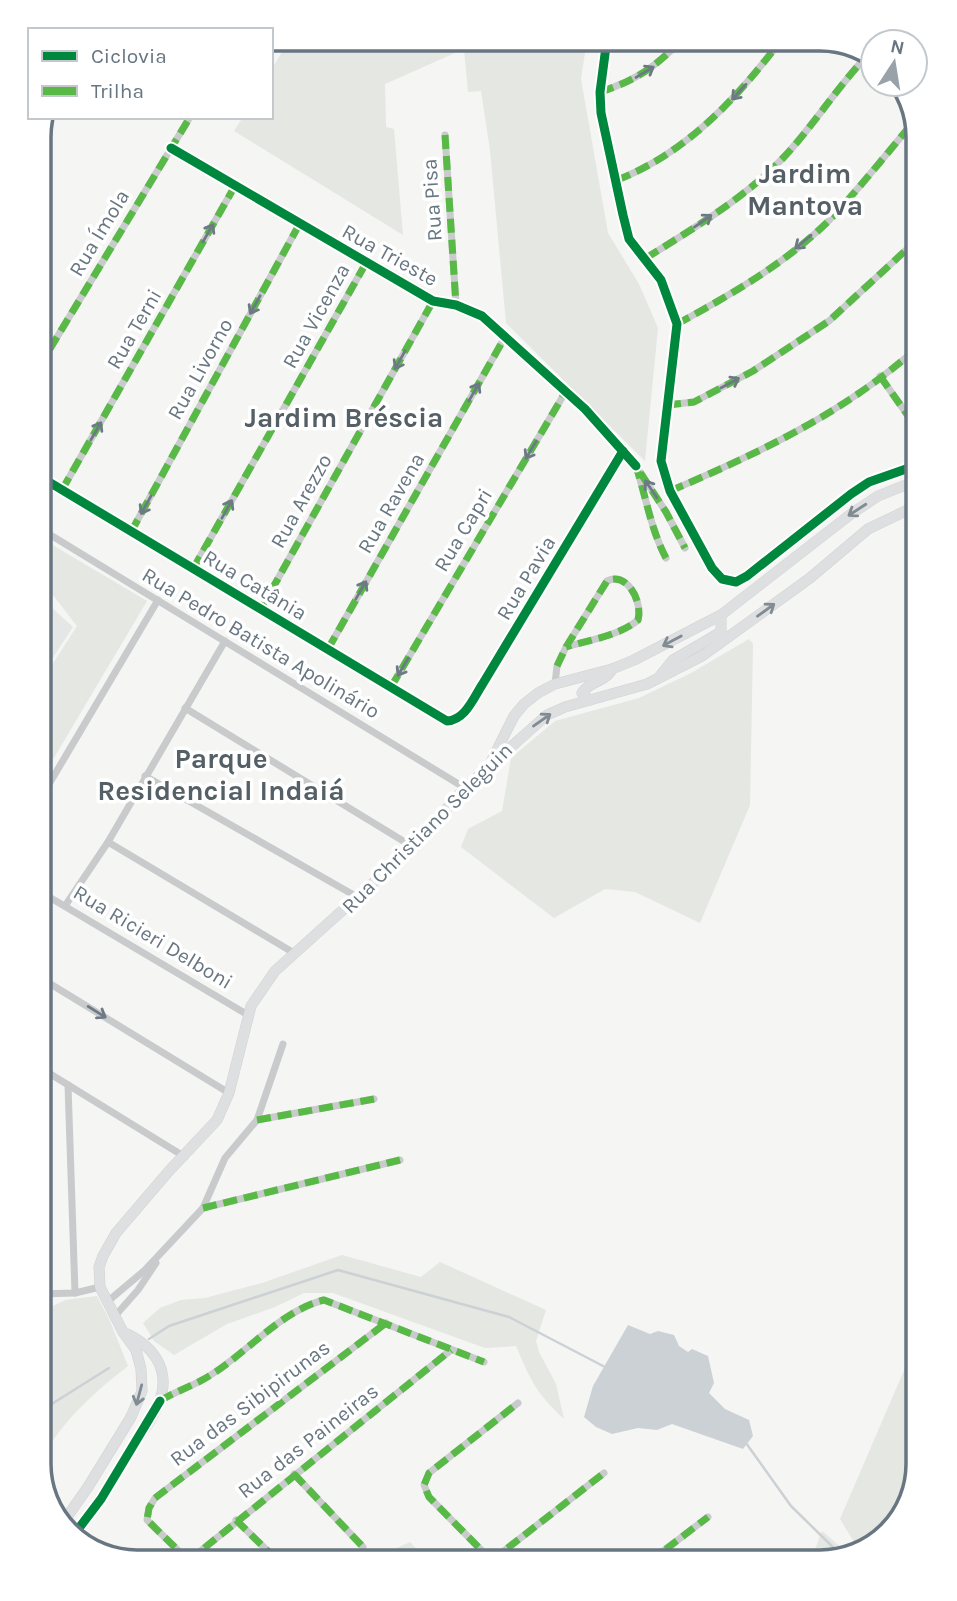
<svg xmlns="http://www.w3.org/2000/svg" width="957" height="1601" font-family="Karla,sans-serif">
<rect width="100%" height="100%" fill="#f5f5f4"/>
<polygon fill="#e5e6e6" points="41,598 73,627 39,679 39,603"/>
<g fill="#e4e7e2">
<polygon points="290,39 587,39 581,79 608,233 639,284 658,328 645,461 506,323 490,150 481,91 468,92 464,49 385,84 386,127 394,129 403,235 234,131 243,117 271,117 271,70"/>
<polygon points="39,537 147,601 39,783 39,685 77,626 49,590 39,586"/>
<polygon points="749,639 753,644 750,805 700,923 635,892 605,889 554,918 461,847 468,829 502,811 511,758 555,721 639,698 691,673"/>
<path d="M342 1255 421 1277 440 1262 546 1310 536 1341 539 1352 556 1384 564 1419C536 1393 531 1381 516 1346L485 1348 333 1293H304L275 1307 227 1324 174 1355 154 1341 143 1323 160 1308 181 1300 205 1298 262 1283Z"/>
<path d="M97 1296 110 1321 128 1366C91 1395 62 1421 39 1463V1313L65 1300Z"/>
<polygon points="918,1338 918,1465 902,1519 869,1548 859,1550 840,1519"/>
<polygon points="822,1531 851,1556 821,1562 797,1562 812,1557"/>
<polygon points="410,1542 429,1562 366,1562"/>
</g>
<polygon fill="#cbd1d4" points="628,1325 650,1334 658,1331 674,1335 679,1346 688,1352 692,1349 708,1356 714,1383 709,1393 725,1409 749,1420 753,1436 743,1449 672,1424 657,1430 638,1428 612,1434 596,1427 584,1417 593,1386"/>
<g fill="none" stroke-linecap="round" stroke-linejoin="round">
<g stroke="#cbd1d4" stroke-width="2.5">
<polyline points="149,1339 169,1326 338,1270 509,1317 605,1367"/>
<polyline points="39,1412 109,1368"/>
<polyline points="746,1443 791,1506 843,1557"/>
</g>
<defs>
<g id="secondary">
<polyline points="660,676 673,660 721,632 721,615"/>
<path d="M589 700 582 693C589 681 606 682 612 669"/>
<polyline points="492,760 514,716 524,704 538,693 555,684 612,669 634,660 721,615 851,514 878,496 918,480"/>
<polyline points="62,1524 88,1487 131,1417 142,1391 141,1369 136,1350 123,1332 100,1287 99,1267 103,1256 116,1233 169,1171 217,1120 229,1093 251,1006 275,971 413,847 465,788 547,715 565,707 647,684 702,656 810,578 868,529 918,505"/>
<path d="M73 1536C94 1510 110 1483 127 1455 137 1439 155 1417 160 1400 171 1367 151 1344 123 1332"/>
</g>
</defs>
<use href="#secondary" stroke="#d2d2d2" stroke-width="11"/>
<g stroke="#c9cacb" stroke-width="7">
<polyline points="607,39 600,92 601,113 623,215 629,239 661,280 677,324 661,461 670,491 712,568 722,579 736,582 747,576 851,494 869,482 906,469 918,461"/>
<polyline points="862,51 865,58 873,65"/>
<polyline points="899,84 902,86"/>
<path d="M600 92C637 80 655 67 683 39"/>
<polyline points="445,135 456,305"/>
<polyline points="171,148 433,301 456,305 482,316 585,409 636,466"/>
<path d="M617 180C687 153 738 97 782 39"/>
<path d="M646 258C694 228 745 198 784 157 813 126 836 89 865 58"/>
<path d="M677 324C734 293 795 258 839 210 865 181 890 150 915 120"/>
<polyline points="39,367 190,117"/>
<polyline points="880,376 918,430"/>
<polyline points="667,405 694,402 753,371 829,321 918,239"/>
<path d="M39 476 447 721C465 720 473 699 482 685L623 451"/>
<polyline points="62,490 236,184"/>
<path d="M670 491C759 453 846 412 918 347"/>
<polyline points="39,528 465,788"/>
<polyline points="131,532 300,223"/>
<path d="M666 558C651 530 646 497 636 466L666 512 685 548"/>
<polyline points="193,569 366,263"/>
<polyline points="261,609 433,301"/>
<polyline points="328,649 505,337"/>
<path d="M555 684 557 666 566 647 607 581C627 571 643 602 638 620 619 636 589 640 566 647"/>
<polyline points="391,687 566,391"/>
<polyline points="185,708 413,847"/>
<polyline points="145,776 359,898"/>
<polyline points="39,801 158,600"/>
<polyline points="108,842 294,953"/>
<polyline points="39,891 248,1015"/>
<polyline points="65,906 108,842 225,641"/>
<polyline points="39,977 229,1093"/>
<polyline points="39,1067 185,1157"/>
<polyline points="68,1085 75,1293"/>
<polyline points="257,1120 374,1099"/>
<polyline points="203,1208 400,1160"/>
<polyline points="39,1294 75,1293 100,1287"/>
<polyline points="107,1302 145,1270 203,1208 225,1158 257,1120 283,1044"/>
<polyline points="115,1316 138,1290 156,1263"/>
<path d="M160 1401C174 1392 190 1387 204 1379 244 1357 279 1311 324 1300L484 1362"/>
<polyline points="294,1474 363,1547"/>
<polyline points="236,1520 279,1562"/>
<polyline points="188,1561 451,1350"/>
<polyline points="491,1561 604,1473"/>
<polyline points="190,1562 147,1520 149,1508 155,1498 386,1323"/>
<polyline points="493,1562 429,1497 424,1485 429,1473 518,1403"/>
<polyline points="649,1562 708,1517"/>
</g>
<use href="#secondary" stroke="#dedfe0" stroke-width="10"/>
<g stroke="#58b947" stroke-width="7" stroke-dasharray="14 7" stroke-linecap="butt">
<polyline points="899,84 902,86"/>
<path d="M600 92C637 80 655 67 683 39"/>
<polyline points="445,135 456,305"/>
<path d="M617 180C687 153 738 97 782 39"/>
<path d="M646 258C694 228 745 198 784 157 813 126 836 89 865 58"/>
<path d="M677 324C734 293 795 258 839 210 865 181 890 150 915 120"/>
<polyline points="39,367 190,117"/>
<polyline points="880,376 918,430"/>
<polyline points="667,405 694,402 753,371 829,321 918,239"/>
<polyline points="62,490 236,184"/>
<path d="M670 491C759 453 846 412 918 347"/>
<polyline points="131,532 300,223"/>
<path d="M666 558C651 530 646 497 636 466L666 512 685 548"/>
<polyline points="193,569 366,263"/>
<polyline points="261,609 433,301"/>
<polyline points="328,649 505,337"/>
<path d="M557 666 566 647 607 581C627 571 643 602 638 620 619 636 589 640 566 647"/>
<polyline points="391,687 566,391"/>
<polyline points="257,1120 374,1099"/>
<polyline points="203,1208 400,1160"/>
<path d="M160 1401C174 1392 190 1387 204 1379 244 1357 279 1311 324 1300L484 1362"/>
<polyline points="294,1474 363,1547"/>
<polyline points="236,1520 279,1562"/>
<polyline points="188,1561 451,1350"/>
<polyline points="491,1561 604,1473"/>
<polyline points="190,1562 147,1520 149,1508 155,1498 386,1323"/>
<polyline points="493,1562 429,1497 424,1485 429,1473 518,1403"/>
<polyline points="649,1562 708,1517"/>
</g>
<defs>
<g id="cycleway">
<polyline points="607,39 600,92 601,113 623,215 629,239 661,280 677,324 661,461 670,491 712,568 722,579 736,582 747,576 851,494 869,482 906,469 918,461"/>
<polyline points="171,148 433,301 456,305 482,316 585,409 636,466"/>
<path d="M39 476 447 721C465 720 473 699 482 685L623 451"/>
<polyline points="73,1536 101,1499 160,1401"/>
</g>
</defs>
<use href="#cycleway" stroke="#fff" stroke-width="13"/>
<use href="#cycleway" stroke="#00873e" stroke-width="9"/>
</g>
<defs><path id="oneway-shaft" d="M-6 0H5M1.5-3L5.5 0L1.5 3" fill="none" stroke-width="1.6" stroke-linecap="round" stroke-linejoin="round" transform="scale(1.75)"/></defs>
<g stroke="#6d7a85">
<use href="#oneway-shaft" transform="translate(645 72) rotate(-31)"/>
<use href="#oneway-shaft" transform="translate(739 92) rotate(132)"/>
<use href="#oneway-shaft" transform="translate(703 221) rotate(-35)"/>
<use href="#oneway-shaft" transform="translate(208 233) rotate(-60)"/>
<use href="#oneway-shaft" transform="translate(803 242) rotate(140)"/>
<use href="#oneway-shaft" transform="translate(255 305) rotate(119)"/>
<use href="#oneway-shaft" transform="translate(400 360) rotate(119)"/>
<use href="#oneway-shaft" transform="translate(730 383) rotate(-28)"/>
<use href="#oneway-shaft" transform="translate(474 392) rotate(-60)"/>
<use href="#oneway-shaft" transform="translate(96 431) rotate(-60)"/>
<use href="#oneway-shaft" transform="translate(531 450) rotate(121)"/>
<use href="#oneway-shaft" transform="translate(651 489) rotate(-124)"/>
<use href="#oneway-shaft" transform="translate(146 505) rotate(119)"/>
<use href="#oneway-shaft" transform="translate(227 509) rotate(-61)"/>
<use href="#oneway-shaft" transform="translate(361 590) rotate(-60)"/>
<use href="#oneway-shaft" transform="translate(403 667) rotate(121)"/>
<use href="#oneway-shaft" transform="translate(97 1012) rotate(32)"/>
</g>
<g stroke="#808b94">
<use href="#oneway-shaft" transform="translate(857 510) rotate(147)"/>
<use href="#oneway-shaft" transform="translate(766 610) rotate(-36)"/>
<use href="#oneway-shaft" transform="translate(672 641) rotate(152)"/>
<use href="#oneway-shaft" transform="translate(542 720) rotate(-35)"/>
<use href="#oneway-shaft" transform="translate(139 1395) rotate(105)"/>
</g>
<g text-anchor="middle" stroke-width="7" stroke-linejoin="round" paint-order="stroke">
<g font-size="21" fill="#687681" stroke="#fff">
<text transform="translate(432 200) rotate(-94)" y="7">Rua Pisa</text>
<text transform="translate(99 233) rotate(-59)" y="7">Rua Ímola</text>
<text transform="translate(390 255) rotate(29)" y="7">Rua Trieste</text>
<text transform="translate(316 316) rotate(-61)" y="7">Rua Vicenza</text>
<text transform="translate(134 329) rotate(-60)" y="7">Rua Terni</text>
<text transform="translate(200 369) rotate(-61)" y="7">Rua Livorno</text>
<text transform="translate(301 501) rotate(-61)" y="7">Rua Arezzo</text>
<text transform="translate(391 503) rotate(-60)" y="7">Rua Ravena</text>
<text transform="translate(463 530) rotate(-59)" y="7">Rua Capri</text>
<text transform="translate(526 578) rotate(-59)" y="7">Rua Pavia</text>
<text transform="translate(255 585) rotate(31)" y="7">Rua Catânia</text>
<text transform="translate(261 643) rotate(31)" y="7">Rua Pedro Batista Apolinário</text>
<text transform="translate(427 828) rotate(-45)" y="7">Rua Christiano Seleguin</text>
<text transform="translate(153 937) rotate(31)" y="7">Rua Ricieri Delboni</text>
<text transform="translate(250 1403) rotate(-37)" y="7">Rua das Sibipirunas</text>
<text transform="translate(308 1441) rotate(-38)" y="7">Rua das Paineiras</text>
</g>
<g font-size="28" font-weight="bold" fill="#555f66" stroke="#fff">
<text x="805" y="183">Jardim<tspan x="805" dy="32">Mantova</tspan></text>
<text x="344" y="427">Jardim Bréscia</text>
<text x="221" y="768">Parque<tspan x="221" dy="32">Residencial Indaiá</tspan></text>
</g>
</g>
<path d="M0 0H957V1601H0ZM137 51H820A86 86 0 0 1 906 137V1464A86 86 0 0 1 820 1550H137A86 86 0 0 1 51 1464V137A86 86 0 0 1 137 51Z" fill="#fff" fill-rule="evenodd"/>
<path fill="none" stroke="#687681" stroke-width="3.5" d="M137 51H820A86 86 0 0 1 906 137V1464A86 86 0 0 1 820 1550H137A86 86 0 0 1 51 1464V137A86 86 0 0 1 137 51Z"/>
<rect x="28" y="28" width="245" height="91" fill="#ffffff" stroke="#c3c8cd" stroke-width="2"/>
<rect x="42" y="51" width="35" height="10" fill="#00873e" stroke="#c3c8cd" stroke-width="2"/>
<text x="91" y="63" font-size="21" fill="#687681">Ciclovia</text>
<rect x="42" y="86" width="35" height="10" fill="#58b947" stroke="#c3c8cd" stroke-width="2"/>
<text x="91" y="98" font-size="21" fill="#687681">Trilha</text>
<g transform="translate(894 63) rotate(12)"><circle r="33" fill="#ffffff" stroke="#c3c8cd" stroke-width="2"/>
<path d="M0-5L12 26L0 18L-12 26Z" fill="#99a2a9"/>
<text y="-10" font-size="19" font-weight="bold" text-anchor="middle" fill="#687681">N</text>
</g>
</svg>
